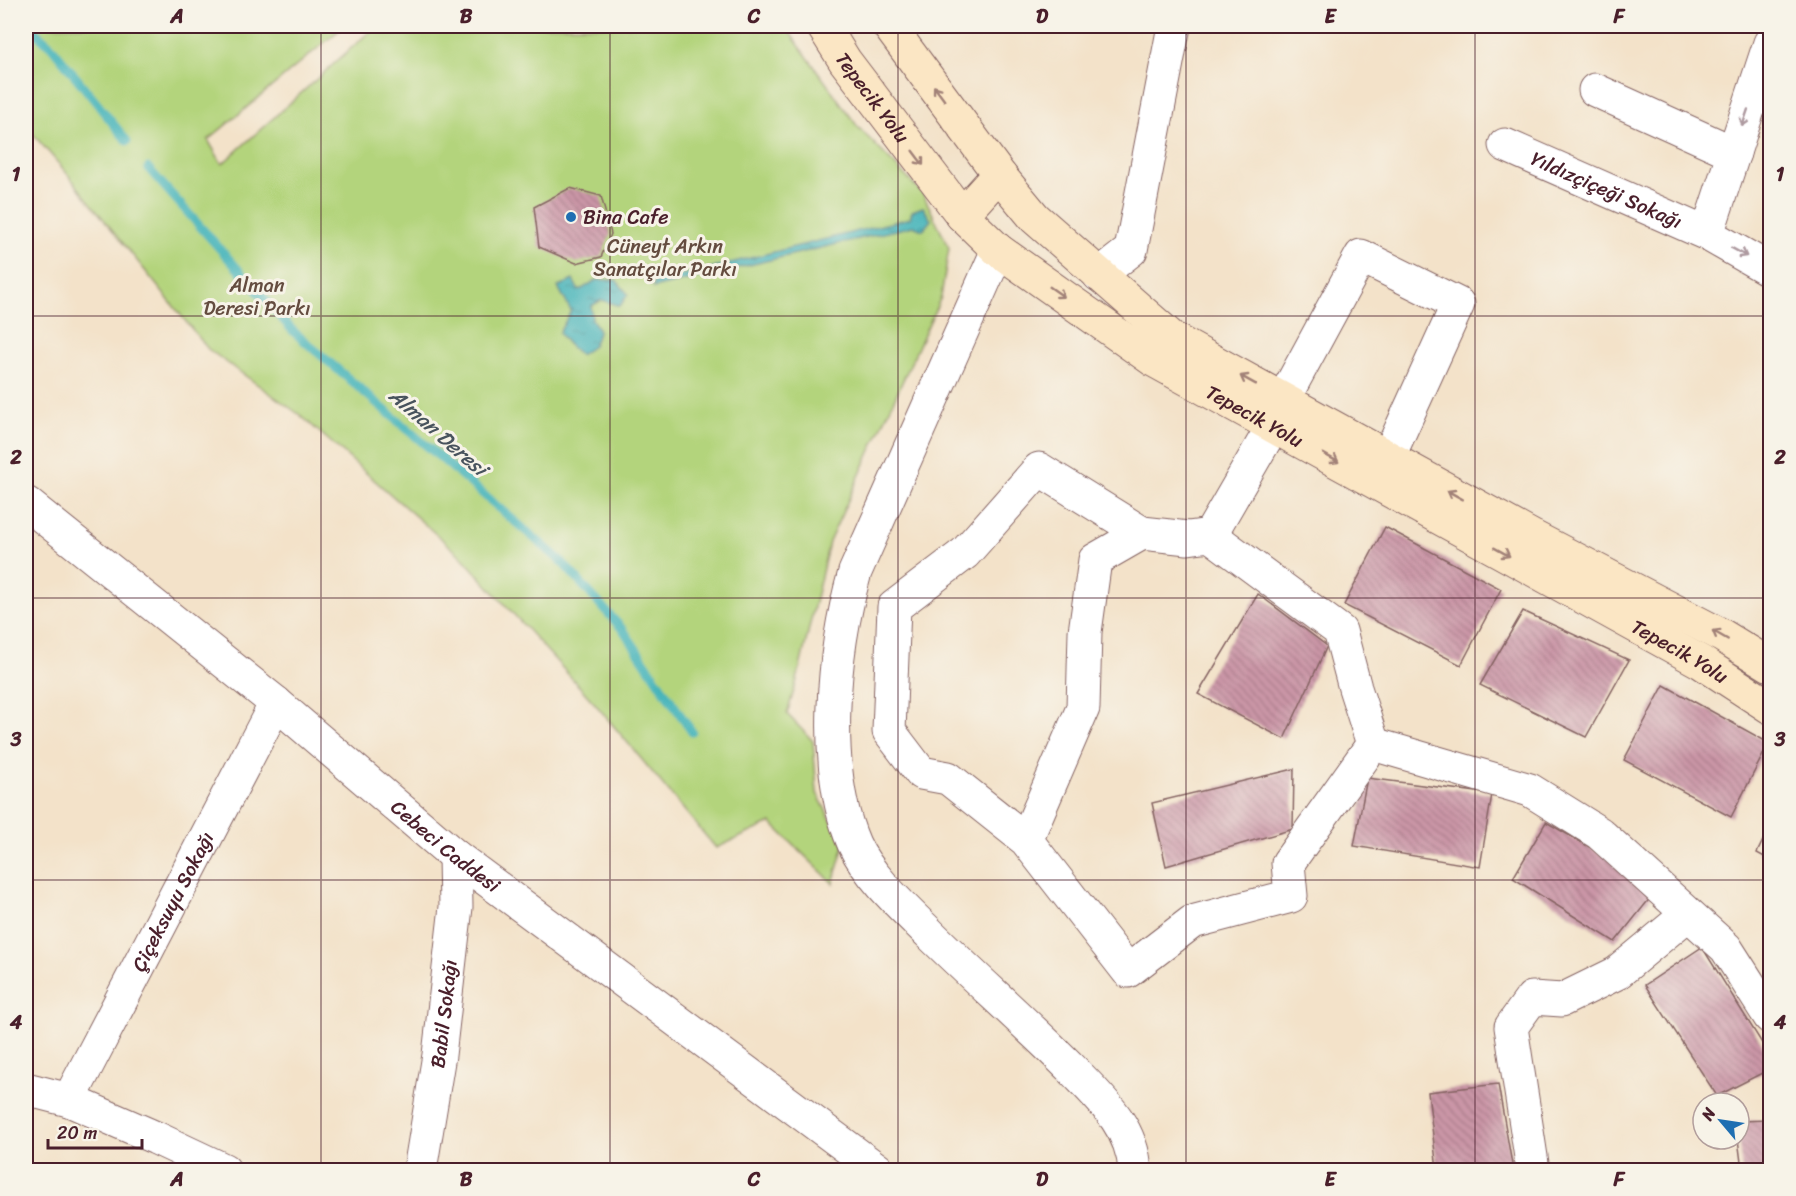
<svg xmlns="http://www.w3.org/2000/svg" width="1796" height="1196" font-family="Sriracha,sans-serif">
<defs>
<pattern id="water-ripples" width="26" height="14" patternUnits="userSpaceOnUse" patternTransform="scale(1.5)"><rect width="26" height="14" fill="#44b4ba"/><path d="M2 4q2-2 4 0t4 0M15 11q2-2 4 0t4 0" fill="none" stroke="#3b9297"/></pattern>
<pattern id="building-back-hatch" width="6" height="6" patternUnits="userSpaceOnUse" patternTransform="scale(1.5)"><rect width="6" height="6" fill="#cb96a7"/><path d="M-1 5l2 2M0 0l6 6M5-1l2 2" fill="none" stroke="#a77a88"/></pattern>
</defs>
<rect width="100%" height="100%" fill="#f7f3e8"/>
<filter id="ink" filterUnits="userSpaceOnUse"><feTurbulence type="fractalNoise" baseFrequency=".0167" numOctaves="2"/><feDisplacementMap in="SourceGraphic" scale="12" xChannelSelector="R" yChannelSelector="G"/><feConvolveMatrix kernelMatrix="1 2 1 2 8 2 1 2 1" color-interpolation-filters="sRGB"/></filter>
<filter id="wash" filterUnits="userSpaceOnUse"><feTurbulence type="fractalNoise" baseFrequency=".008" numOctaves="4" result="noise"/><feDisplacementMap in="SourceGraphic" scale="24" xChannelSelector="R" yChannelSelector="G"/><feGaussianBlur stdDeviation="1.35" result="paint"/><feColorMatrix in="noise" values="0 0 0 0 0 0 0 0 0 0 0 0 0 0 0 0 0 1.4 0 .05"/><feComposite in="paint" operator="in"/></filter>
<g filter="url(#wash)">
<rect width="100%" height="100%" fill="#f3e2c9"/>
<polygon fill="#b3d47c" stroke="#7e7a54" stroke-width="1.5" points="26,26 344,26 208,140 222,164 376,26 785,26 858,127 923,194 949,248 941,297 829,542 798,676 787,714 813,741 817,793 844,845 833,883 771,823 716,848 596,705 461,556 300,415 208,349 65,171 26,126"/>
<g fill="url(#water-ripples)" stroke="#476a72" stroke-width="1.5">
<polygon points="923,207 931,220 923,230 913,226 653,288 654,282 910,218 912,211"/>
<polygon points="573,280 579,291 596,280 616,280 628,294 620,306 602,300 591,306 592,319 599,330 593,346 580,355 568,344 559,333 571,311 558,287"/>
</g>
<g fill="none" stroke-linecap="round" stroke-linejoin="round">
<g stroke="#44b4ba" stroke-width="9">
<polyline points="28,26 51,46 127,141"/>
<polyline points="148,168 294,332 561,561 624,631 692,732"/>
</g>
</g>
<g id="blocks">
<g fill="url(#building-back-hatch)">
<polygon points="570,188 601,196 611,234 601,257 576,263 539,247 534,207"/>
<polygon points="1385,527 1501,589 1461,665 1344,605"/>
<polygon points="1258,594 1327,646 1284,739 1198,694"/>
<polygon points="1523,611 1629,660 1586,737 1480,685"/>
<polygon points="1664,685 1769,743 1731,817 1624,760"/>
<polygon points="1294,769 1293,829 1166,866 1152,803"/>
<polygon points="1367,778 1492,794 1480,867 1354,846"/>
<polygon points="1546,822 1659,887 1615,942 1513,878"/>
<polygon points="1770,826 1770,860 1757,853"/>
<polygon points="1702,947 1770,1056 1770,1069 1717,1096 1645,985"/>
<polygon points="1498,1084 1513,1170 1437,1170 1428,1092"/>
<polygon points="1770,1120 1770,1170 1742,1170 1738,1139 1739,1121"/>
</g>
</g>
</g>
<g filter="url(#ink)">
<use href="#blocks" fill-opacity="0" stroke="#856362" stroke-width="1.5"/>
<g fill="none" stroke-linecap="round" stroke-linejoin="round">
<defs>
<g id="minor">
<polyline points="1595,90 1734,153"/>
<path id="s1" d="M1505 145 1707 234 1770 270"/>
<polyline points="1707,234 1770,43"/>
<polyline points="1099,275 1131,250 1174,26"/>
<polyline points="1283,400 1361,256 1458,304 1388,458"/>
<path id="s2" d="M26 503 276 703 455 856 878 1170"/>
<polyline points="1142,533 1188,538 1210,535 1340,631 1355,688 1373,744"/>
<polyline points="1210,535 1273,426"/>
<polyline points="1373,744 1530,790 1599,833 1726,948 1770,1017"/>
<polyline points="1026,840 1083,708 1085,632 1095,560 1142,533 1039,469 965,553 894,607 889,731 921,773 948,778 1026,840 1128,971 1192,922 1291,896 1288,863 1373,744"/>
<path id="s3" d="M69 1100 276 703"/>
<path id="s4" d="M420 1170 439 1055 456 907 455 856"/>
<polyline points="1533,1170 1511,1027 1532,998 1562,1000 1617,973 1688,914"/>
</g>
<g id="tertiary">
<path d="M998 250 855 572C833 650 821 768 854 844 869 877 905 909 930 934 977 980 1026 1023 1072 1069 1101 1099 1132 1126 1135 1170"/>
<polyline points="26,1089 69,1100 156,1138 224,1170"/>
</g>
<g id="secondary">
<path id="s5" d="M823 26 845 61 962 215 998 250 1155 361 1701 662 1770 707"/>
<polyline points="889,26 1001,177 1035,218 1173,339 1533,537 1721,635 1770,665"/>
<polyline points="962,215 990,184 1001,177"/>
</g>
</defs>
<use href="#minor" stroke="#856362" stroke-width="35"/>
<use href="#tertiary" stroke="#856362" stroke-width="35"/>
<use href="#secondary" stroke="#856362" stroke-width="35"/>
<use href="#minor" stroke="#fff" stroke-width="33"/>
<use href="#tertiary" stroke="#fff" stroke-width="33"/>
<use href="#secondary" stroke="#fbe6c4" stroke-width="33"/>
</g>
<defs><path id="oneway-shaft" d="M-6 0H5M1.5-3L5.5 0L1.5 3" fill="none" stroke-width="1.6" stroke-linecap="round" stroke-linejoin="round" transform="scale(1.5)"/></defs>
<g stroke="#a28278">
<use href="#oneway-shaft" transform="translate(939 93) rotate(-126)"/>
<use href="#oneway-shaft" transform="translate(918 158) rotate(53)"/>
<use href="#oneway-shaft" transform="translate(1057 292) rotate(35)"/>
<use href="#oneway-shaft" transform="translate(1248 380) rotate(-151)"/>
<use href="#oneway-shaft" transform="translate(1331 458) rotate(29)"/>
<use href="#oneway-shaft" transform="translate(1455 495) rotate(-151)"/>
<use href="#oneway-shaft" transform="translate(1502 552) rotate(29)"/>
<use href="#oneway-shaft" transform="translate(1720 635) rotate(-150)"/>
</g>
<g stroke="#ae9aa0">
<use href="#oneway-shaft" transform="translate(1745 118) rotate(109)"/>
<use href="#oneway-shaft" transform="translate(1739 252) rotate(29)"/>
</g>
</g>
<path fill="none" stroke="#4a1f2b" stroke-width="1.5" stroke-opacity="0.55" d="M321 26V1170M610 26V1170M898 26V1170M1186 26V1170M1475 26V1170M26 316H1770M26 598H1770M26 880H1770"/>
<circle fill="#1f6fb2" stroke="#f7f3e8" stroke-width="2" cx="571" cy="217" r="6"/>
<g text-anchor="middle" stroke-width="6" stroke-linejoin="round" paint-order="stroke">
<g font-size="20" fill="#4a1f2b" stroke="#f7f3e8">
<text dy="7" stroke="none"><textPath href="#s5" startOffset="87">Tepecik Yolu</textPath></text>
<text dy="7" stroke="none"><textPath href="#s1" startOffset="111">Yıldızçiçeği Sokağı</textPath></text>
<text dy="7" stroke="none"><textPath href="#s5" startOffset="591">Tepecik Yolu</textPath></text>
<text dy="7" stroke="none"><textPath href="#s5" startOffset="1077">Tepecik Yolu</textPath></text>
<text dy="7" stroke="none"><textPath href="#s2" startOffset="542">Cebeci Caddesi</textPath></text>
<text dy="7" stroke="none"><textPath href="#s3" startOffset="224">Çiçeksuyu Sokağı</textPath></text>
<text dy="7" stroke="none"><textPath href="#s4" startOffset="158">Babil Sokağı</textPath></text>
</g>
<g font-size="20" fill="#4a1f2b" stroke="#f7f3e8" text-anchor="start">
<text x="583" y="224">Bina Cafe</text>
</g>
<g font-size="20" fill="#644c3f" stroke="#f7f3e8">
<text x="665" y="253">Cüneyt Arkın<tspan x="665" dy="23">Sanatçılar Parkı</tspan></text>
<text x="257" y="292">Alman<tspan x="257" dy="23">Deresi Parkı</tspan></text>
</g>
<g font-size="21" font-style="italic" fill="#48535d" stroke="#f7f3e8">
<text transform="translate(438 432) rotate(41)" y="7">Alman Deresi</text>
</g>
</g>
<rect width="1796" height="1196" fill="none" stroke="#f7f3e8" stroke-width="66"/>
<g transform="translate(1721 1121) rotate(299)"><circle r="28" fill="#f7f3e8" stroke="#b29e9c" stroke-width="1.5"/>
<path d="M0-4.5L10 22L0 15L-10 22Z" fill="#1f6fb2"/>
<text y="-9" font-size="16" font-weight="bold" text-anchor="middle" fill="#4a1f2b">N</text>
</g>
<path d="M48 1139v9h94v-9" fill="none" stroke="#4a1f2b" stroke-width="3"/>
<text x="57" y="1139" font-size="18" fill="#4a1f2b" stroke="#f7f3e8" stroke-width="4.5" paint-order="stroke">20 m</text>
<rect x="33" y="33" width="1730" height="1130" fill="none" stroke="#4a1f2b" stroke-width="2"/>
<g font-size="20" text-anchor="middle" font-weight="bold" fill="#4a1f2b">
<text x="177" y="23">A</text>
<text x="466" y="23">B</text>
<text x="754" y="23">C</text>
<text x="1042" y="23">D</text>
<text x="1330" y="23">E</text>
<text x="1619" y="23">F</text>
<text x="16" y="181">1</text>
<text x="1780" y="181">1</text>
<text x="16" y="464">2</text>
<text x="1780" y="464">2</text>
<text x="16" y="746">3</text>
<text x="1780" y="746">3</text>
<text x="16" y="1029">4</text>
<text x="1780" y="1029">4</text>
<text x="177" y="1186">A</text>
<text x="466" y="1186">B</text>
<text x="754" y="1186">C</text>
<text x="1042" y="1186">D</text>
<text x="1330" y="1186">E</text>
<text x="1619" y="1186">F</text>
</g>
</svg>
